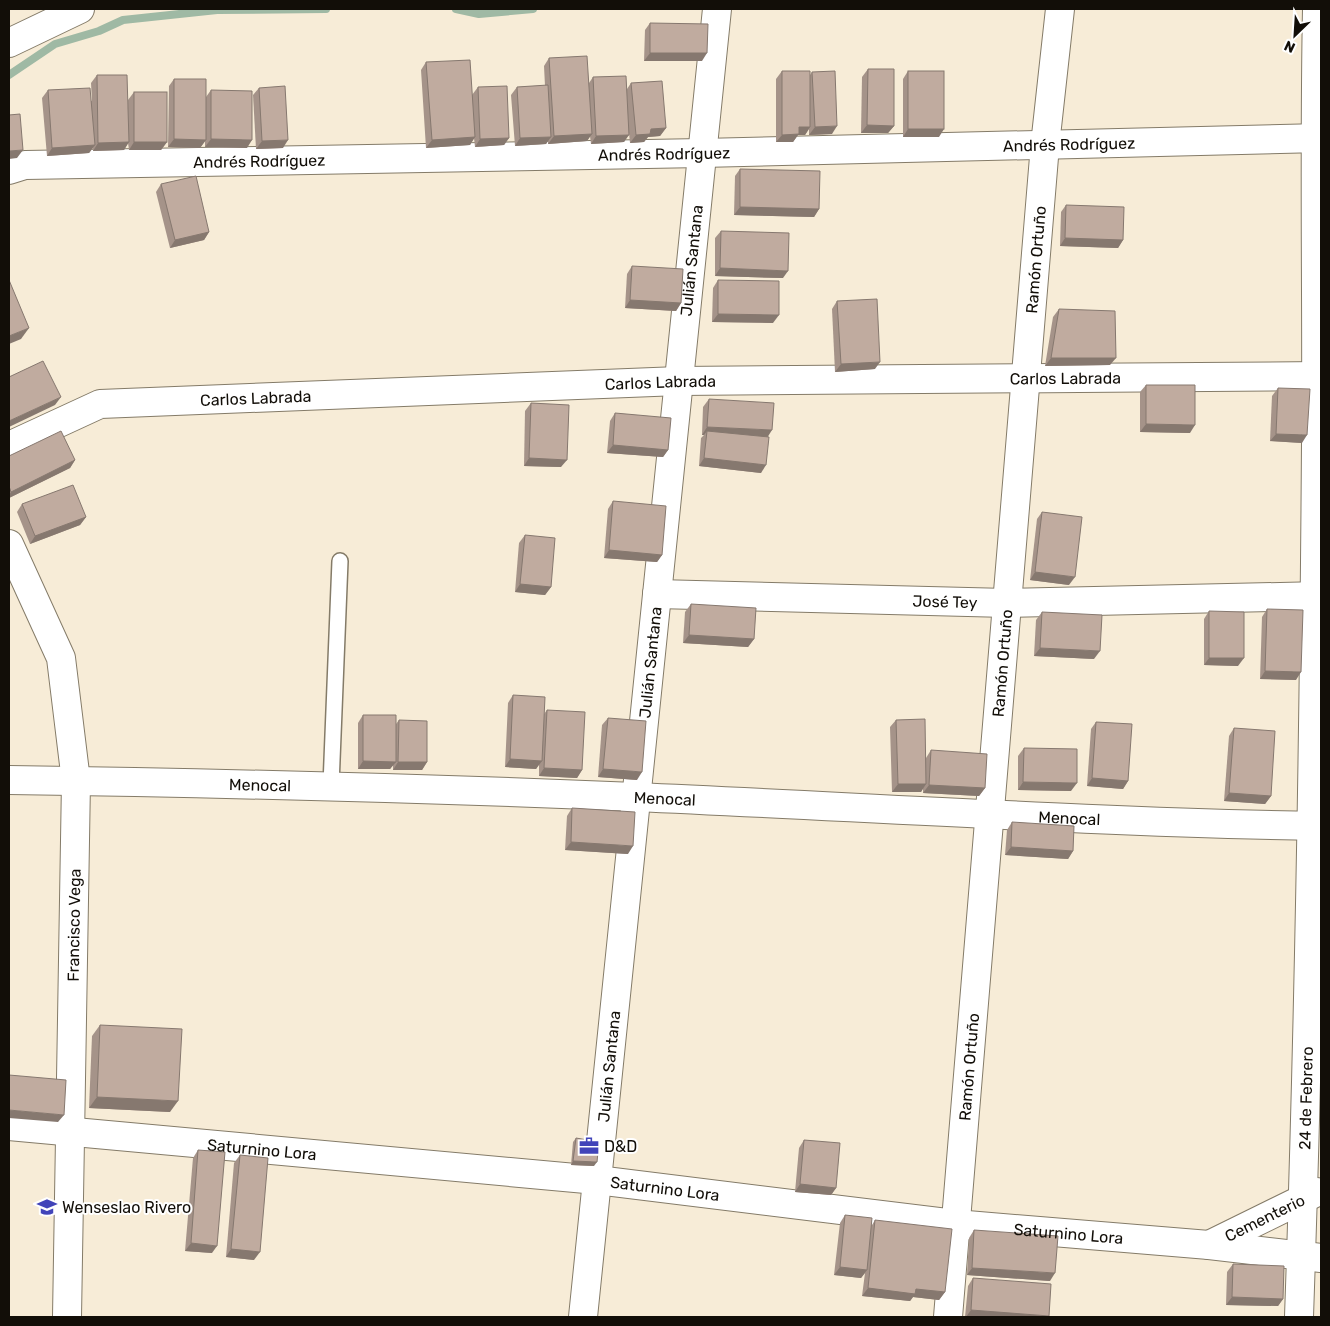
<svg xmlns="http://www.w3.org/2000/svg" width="1330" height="1326" font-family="Rubik,sans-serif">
<rect width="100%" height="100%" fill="#f7ecd7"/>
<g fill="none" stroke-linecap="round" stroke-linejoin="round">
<g stroke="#9fb9a4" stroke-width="8">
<polyline points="456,9 479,14 533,9"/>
<polyline points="9,75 55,44 99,31 123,20 217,10 326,9"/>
</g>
<defs>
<polyline id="service" points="331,785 340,561"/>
<g id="minor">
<polyline points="9,43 80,9"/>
<path id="s1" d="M9 170 25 165 702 153 1321 138"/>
<path id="s2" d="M9 446 100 404 679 381 1321 376"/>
<path id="s3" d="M657 594 1007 603 1321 596"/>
<path id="s4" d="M1209 1245 1317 1192"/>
<path id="s5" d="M67 1317 76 781"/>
<path id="s6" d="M583 1317 717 9"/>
<path id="s7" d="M948 1317 1045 145 1060 9"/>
<path id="s8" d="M1299 1317C1309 1026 1314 734 1316 443 1317 298 1314 153 1317 9"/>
</g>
<g id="tertiary">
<polyline points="9,544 61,658 76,781"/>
<path id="s9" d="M9 780C218 783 427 788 635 797 864 807 1092 822 1321 826"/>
<path id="s10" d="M9 1126 597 1180 955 1224 1209 1245 1321 1258"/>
</g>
</defs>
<use href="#service" stroke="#847b68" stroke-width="18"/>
<use href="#minor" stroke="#847b68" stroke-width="30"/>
<use href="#tertiary" stroke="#847b68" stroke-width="30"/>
<use href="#service" stroke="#fff" stroke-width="15"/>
<use href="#minor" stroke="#fff" stroke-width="28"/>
<use href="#tertiary" stroke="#fff" stroke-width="28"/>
</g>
<g fill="#a59389">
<polygon points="650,23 702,61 644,61 645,30"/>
<polygon points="549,58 589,83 593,77 627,89 631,83 666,128 660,136 648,137 644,142 630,143 629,133 624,142 591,144 590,136 587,141 548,144 548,141 546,144 515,146 511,95 517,87 545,86 544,66"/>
<polygon points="426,62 472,95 478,87 509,138 504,145 475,147 474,138 470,145 426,148 421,70"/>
<polygon points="868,69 894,126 888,133 861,133 862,77"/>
<polygon points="782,71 810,75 812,72 832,134 809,135 809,129 805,135 798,135 793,142 776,142 776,79"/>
<polygon points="908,71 939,137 903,137 903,79"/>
<polygon points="97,75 128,124 128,100 134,92 167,142 161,150 129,150 128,143 124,150 93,151 93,148 89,153 47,156 42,98 48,90 92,101 91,83"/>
<polygon points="174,79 206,97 211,90 247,148 205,147 205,141 200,148 168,147 169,86"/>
<polygon points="259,88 283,148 256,149 253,95"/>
<polygon points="740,169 819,209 814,217 734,215 735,176"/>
<polygon points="161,184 209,232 204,240 170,248 156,192"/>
<polygon points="1066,205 1123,240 1118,248 1060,246 1061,212"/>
<polygon points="721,231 783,278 715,276 715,238"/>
<polygon points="632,266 681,303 676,311 625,308 627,274"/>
<polygon points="718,280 773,323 712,322 713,288"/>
<polygon points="837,301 875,369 835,372 832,309"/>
<polygon points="1059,309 1110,365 1045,366 1053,317"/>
<polygon points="1146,385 1190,433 1140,432 1140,392"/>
<polygon points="1278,388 1302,443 1270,441 1272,396"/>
<polygon points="709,399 768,437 761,473 699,466 701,438 704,435 702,435 703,407"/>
<polygon points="531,403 561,467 524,466 525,411"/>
<polygon points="615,413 668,450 663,457 607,453 610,421"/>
<polygon points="9,456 75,460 70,468 9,498"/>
<polygon points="613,501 662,555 657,562 604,558 608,509"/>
<polygon points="22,504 86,517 80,525 30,544 17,512"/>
<polygon points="1042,512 1069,585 1030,580 1037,519"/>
<polygon points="525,535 551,587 545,595 515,592 519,543"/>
<polygon points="691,604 754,639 748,647 683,643 685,612"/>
<polygon points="1267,609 1296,680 1260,679 1262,617"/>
<polygon points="1209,611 1238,666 1204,665 1204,619"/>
<polygon points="1042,612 1094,659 1034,656 1036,620"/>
<polygon points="513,695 544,714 547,710 582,770 577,778 539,776 539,764 536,769 505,767 508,703"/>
<polygon points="363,715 396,724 399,720 427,762 422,770 393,770 393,765 390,769 358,769 358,723"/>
<polygon points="608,718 637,780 598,777 602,725"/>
<polygon points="896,720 926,758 931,750 985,788 979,796 923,793 923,788 921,792 892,792 890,727"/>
<polygon points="1096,722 1128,781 1123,789 1087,786 1091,729"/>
<polygon points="1234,728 1271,796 1265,804 1224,801 1229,736"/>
<polygon points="1024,748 1071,791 1018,790 1018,756"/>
<polygon points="572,808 628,854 565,850 567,816"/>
<polygon points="1012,822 1073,851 1068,859 1005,855 1007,830"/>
<polygon points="100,1025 170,1112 89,1108 92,1036"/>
<polygon points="576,1138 594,1166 571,1165 573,1142"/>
<polygon points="804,1140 836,1188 831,1195 795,1192 799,1148"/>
<polygon points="198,1150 212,1253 185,1251 193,1158"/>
<polygon points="240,1155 254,1260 226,1257 234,1163"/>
<polygon points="845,1215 872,1225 875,1220 945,1292 939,1300 913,1297 910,1301 862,1296 865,1273 861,1278 834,1275 840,1223"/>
<polygon points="974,1230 1050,1281 967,1275 969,1238"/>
<polygon points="1233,1264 1283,1299 1278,1306 1226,1305 1227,1272"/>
<polygon points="973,1278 1048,1317 965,1317 968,1286"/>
</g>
<g fill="#86786f">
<polygon points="650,53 707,53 702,61 644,61"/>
<polygon points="867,125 894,126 888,133 861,133"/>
<polygon points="837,126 832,134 809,135 815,127"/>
<polygon points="799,127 810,127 805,135 798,135 793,142 776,142 782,135"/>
<polygon points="666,128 660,136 648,137 644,142 630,143 636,135 651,129"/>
<polygon points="908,129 944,129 939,137 903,137"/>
<polygon points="592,134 587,141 548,144 554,136"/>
<polygon points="629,135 624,142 591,144 596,136"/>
<polygon points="475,137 470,145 426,148 432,140"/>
<polygon points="551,137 546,144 515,146 520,138"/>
<polygon points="509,138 504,145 475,147 480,139"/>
<polygon points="174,139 206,140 200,148 168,147"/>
<polygon points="211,139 252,140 247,148 205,147"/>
<polygon points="288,140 283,148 256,149 262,141"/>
<polygon points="129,142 124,150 93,151 98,143"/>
<polygon points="134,142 167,142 161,150 129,150"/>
<polygon points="95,145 89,153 47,156 52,148"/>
<polygon points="23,150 17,158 9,159 9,151"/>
<polygon points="740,207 819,209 814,217 734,215"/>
<polygon points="209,232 204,240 170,248 175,240"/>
<polygon points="1065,238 1123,240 1118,248 1060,246"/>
<polygon points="720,268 788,271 783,278 715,276"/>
<polygon points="630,300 681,303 676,311 625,308"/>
<polygon points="718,314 779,315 773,323 712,322"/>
<polygon points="29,328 21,339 9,344 9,336"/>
<polygon points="1051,358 1116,358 1110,365 1045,366"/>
<polygon points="880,362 875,369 835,372 841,364"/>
<polygon points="61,397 55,405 9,427 9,421"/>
<polygon points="1146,424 1195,425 1190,433 1140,432"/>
<polygon points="707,427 772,430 767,438 707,431 704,435 702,435"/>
<polygon points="1276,434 1307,435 1302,443 1270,441"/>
<polygon points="613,445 668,450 663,457 607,453"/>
<polygon points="529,458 567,460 561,467 524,466"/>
<polygon points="704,458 766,465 761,473 699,466"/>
<polygon points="75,460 70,468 9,498 9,495 11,492"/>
<polygon points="86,517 80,525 30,544 35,536"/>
<polygon points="609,550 662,555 657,562 604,558"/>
<polygon points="1035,572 1075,577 1069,585 1030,580"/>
<polygon points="520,584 551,587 545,595 515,592"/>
<polygon points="689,635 754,639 748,647 683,643"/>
<polygon points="1040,648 1100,651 1094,659 1034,656"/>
<polygon points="1209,658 1244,658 1238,666 1204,665"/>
<polygon points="1265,671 1301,672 1296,680 1260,679"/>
<polygon points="510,759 542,761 536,769 505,767"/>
<polygon points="363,761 396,762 390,769 358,769"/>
<polygon points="398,762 427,762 422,770 393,770"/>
<polygon points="544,768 582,770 577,778 539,776"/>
<polygon points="603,769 642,772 637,780 598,777"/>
<polygon points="1092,778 1128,781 1123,789 1087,786"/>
<polygon points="1023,782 1077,783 1071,791 1018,790"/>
<polygon points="898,784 926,784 921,792 892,792"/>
<polygon points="929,785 985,788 979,796 923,793"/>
<polygon points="1229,793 1271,796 1265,804 1224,801"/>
<polygon points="571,842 633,846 628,854 565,850"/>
<polygon points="1011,847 1073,851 1068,859 1005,855"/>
<polygon points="97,1097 178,1101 170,1112 89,1108"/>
<polygon points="9,1110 64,1115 58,1122 9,1118"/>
<polygon points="573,1161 597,1162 594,1166 571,1165"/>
<polygon points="800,1184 836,1188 831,1195 795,1192"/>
<polygon points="191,1243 217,1246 212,1253 185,1251"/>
<polygon points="231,1249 260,1252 254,1260 226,1257"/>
<polygon points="840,1267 867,1270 861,1278 834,1275"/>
<polygon points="972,1268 1055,1273 1050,1281 967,1275"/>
<polygon points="868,1288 916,1289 945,1292 939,1300 913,1297 910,1301 862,1296"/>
<polygon points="1232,1297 1283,1299 1278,1306 1226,1305"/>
<polygon points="971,1310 1049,1316 1048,1317 966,1317"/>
</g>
<g fill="#c0ab9f" stroke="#86786f">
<polygon points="650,23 708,24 707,53 650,53"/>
<polygon points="587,56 592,134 554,136 549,58"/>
<polygon points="470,60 475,137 432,140 426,62"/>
<polygon points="868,69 894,69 894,126 867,125"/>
<polygon points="782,71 810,71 810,127 799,127 799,134 782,135"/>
<polygon points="835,71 837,126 815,127 812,72"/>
<rect x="908" y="71" width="36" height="58"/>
<polygon points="97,75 127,75 129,142 98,143"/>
<polygon points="626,76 629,135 596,136 593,77"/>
<polygon points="174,79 206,79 206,140 174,139"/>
<polygon points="662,81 666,128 651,129 650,134 636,135 631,83"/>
<polygon points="548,85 551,137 520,138 517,87"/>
<polygon points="285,86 288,140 262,141 259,88"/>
<polygon points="507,86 509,138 480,139 478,87"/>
<polygon points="90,88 95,145 52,148 48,90"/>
<polygon points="211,90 252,91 252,140 211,139"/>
<rect x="134" y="92" width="33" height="50"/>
<polygon points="20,114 23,150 9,151 9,115"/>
<polygon points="740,169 820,171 819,209 740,207"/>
<polygon points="196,176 209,232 175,240 161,184"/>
<polygon points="1066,205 1124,207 1123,240 1065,238"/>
<polygon points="721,231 789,233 788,271 720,268"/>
<polygon points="632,266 683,269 681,303 630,300"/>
<polygon points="9,280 29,328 9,336"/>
<polygon points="718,280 779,281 779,315 718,314"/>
<polygon points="877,299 880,362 841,364 837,301"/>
<polygon points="1059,309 1115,311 1116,358 1051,358"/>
<polygon points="43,361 61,397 9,421 9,377"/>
<polygon points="1146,385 1195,385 1195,425 1146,424"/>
<polygon points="1278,388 1310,389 1307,435 1276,434"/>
<polygon points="709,399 774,403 772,430 707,427"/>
<polygon points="531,403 569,405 567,460 529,458"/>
<polygon points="615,413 671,418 668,450 613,445"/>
<polygon points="61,431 75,460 11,492 9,486 9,456"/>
<polygon points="707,431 769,437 766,465 704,458"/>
<polygon points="73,485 86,517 35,536 22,504"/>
<polygon points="613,501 666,506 662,555 609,550"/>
<polygon points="1042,512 1082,517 1075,577 1035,572"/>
<polygon points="525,535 555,538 551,587 520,584"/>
<polygon points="691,604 756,608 754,639 689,635"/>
<polygon points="1267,609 1303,610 1301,672 1265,671"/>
<polygon points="1209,611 1244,612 1244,658 1209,658"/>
<polygon points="1042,612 1102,615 1100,651 1040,648"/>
<polygon points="513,695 545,697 542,761 510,759"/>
<polygon points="547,710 585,712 582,770 544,768"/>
<polygon points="363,715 396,715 396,762 363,761"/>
<polygon points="608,718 646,721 642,772 603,769"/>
<polygon points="925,719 926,784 898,784 896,720"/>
<polygon points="399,720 427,721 427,762 398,762"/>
<polygon points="1096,722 1132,724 1128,781 1092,778"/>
<polygon points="1234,728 1275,731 1271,796 1229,793"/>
<polygon points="1024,748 1077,749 1077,783 1023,782"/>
<polygon points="931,750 987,754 985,788 929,785"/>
<polygon points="572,808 635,812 633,846 571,842"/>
<polygon points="1012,822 1074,826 1073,851 1011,847"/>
<polygon points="100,1025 182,1029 178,1101 97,1097"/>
<polygon points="9,1075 66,1080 64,1115 9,1110"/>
<polygon points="576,1138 599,1142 597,1162 573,1161"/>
<polygon points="804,1140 840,1143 836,1188 800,1184"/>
<polygon points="198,1150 225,1152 217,1246 191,1243"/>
<polygon points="240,1155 268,1158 260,1252 231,1249"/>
<polygon points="845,1215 872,1218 867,1270 840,1267"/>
<polygon points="875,1220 952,1229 945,1292 916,1289 915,1294 868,1288"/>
<polygon points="974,1230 1058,1236 1055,1273 972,1268"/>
<polygon points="1233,1264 1284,1266 1283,1299 1232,1297"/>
<polygon points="973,1278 1051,1284 1049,1316 971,1310"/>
</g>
<defs>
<symbol id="office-bare" viewBox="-9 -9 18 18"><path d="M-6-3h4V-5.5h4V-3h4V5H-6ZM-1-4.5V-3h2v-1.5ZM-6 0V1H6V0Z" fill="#4144b9" stroke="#fff" stroke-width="2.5" paint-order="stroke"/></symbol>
<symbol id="school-bare" viewBox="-9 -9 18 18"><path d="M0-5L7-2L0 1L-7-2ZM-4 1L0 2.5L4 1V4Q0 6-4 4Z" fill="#4144b9" stroke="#fff" stroke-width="2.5" paint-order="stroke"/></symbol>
</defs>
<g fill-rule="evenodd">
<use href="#office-bare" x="575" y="1132" width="28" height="28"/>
<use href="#school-bare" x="33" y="1193" width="28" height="28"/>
</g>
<g text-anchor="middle" stroke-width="4" stroke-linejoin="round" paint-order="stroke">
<g font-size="16" fill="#120e08" stroke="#fff">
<text dy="6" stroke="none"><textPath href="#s1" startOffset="1061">Andrés Rodríguez</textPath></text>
<text dy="6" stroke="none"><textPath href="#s1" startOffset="656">Andrés Rodríguez</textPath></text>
<text dy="6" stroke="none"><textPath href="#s1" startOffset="251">Andrés Rodríguez</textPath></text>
<text dy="6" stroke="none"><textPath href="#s7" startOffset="1061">Ramón Ortuño</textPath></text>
<text dy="6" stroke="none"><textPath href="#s6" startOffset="1062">Julián Santana</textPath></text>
<text dy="6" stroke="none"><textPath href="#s2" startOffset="1066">Carlos Labrada</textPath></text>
<text dy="6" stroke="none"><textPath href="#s2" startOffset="661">Carlos Labrada</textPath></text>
<text dy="6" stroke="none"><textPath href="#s2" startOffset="256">Carlos Labrada</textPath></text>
<text dy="6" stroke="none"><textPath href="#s3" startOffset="288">José Tey</textPath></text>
<text dy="6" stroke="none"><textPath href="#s6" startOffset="658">Julián Santana</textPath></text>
<text dy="6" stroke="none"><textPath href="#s7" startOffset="656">Ramón Ortuño</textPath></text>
<text dy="6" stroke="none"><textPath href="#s9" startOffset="251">Menocal</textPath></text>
<text dy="6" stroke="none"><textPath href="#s9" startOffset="656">Menocal</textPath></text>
<text dy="6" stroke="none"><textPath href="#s9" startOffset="1061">Menocal</textPath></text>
<text dy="6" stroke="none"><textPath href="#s5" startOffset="392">Francisco Vega</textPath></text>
<text dy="6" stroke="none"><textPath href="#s6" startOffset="252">Julián Santana</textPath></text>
<text dy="6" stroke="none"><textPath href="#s7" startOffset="251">Ramón Ortuño</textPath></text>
<text dy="6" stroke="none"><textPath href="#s8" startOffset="219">24 de Febrero</textPath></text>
<text dy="6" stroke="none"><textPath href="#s10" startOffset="254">Saturnino Lora</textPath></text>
<text dy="6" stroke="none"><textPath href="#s10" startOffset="659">Saturnino Lora</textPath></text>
<text dy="6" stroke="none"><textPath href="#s4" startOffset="62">Cementerio</textPath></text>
<text dy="6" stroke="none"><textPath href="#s10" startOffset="1065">Saturnino Lora</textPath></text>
</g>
<g font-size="16" fill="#120e08" stroke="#fff" text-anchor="start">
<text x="604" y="1152">D&amp;D</text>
<text x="62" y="1213">Wenseslao Rivero</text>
</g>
</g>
<rect width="1330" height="1326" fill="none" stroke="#120e08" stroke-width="20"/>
<g transform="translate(1295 35) rotate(205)" stroke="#ffffff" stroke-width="4" paint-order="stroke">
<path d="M0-4L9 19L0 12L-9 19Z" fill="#120e08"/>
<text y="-8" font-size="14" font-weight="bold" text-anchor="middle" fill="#120e08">N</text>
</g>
</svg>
